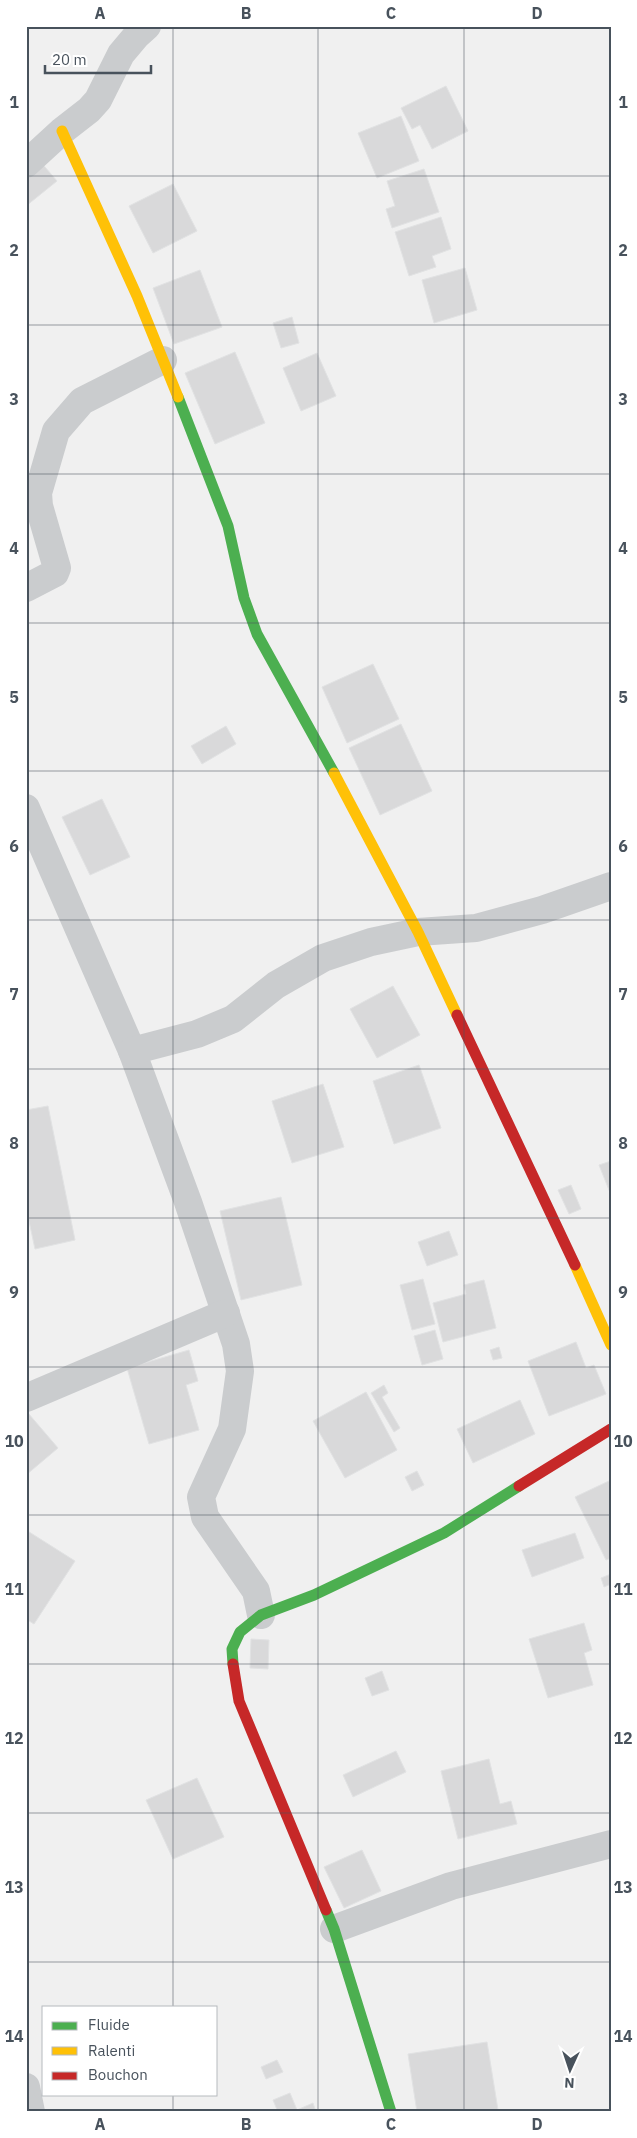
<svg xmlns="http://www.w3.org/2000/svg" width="637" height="2138" font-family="'IBM Plex Sans',sans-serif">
<rect width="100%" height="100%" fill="#f0f0f0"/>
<g fill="#d9d9da" stroke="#e1e2e3">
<polygon points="446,86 468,131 432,149 420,125 412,129 401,108"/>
<polygon points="401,116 419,161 377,178 358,133"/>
<polygon points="39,160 57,181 26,206 26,170"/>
<polygon points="424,169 439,212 392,228 386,209 395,206 387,181"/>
<polygon points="173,184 197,231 153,253 129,206"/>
<polygon points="441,217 451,249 432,256 436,267 409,276 395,232"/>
<polygon points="465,268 477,310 434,323 422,280"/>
<polygon points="200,270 222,327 174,344 153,288"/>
<polygon points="292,317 299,343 281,348 273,323"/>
<polygon points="235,352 265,423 215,444 185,373"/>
<polygon points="317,353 336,396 301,411 283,368"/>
<polygon points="373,664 399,719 347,743 322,687"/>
<polygon points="401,724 432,791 380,815 349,748"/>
<polygon points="226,726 236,744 202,764 191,746"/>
<polygon points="102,799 130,857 90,875 62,817"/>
<polygon points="393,986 420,1035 377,1058 350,1009"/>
<polygon points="419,1065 441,1128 394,1144 373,1081"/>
<polygon points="323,1084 344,1147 292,1163 272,1101"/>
<polygon points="48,1106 75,1240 35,1249 26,1207 26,1110"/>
<polygon points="611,1161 611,1195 599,1165"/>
<polygon points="571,1185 581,1209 569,1214 558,1190"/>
<polygon points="281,1197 302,1285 241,1300 220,1211"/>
<polygon points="449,1231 458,1255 427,1266 418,1242"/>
<polygon points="423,1279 435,1324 412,1330 400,1285"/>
<polygon points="484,1280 496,1328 443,1342 433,1303 466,1294 464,1285"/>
<polygon points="435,1330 443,1359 422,1365 414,1336"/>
<polygon points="576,1342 586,1368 594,1365 606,1394 549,1416 528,1361"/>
<polygon points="499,1347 502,1358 493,1360 490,1350"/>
<polygon points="189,1350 198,1381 186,1385 199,1430 149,1444 127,1368"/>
<polygon points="384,1385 388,1393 382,1397 400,1428 394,1432 371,1393"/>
<polygon points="366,1392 397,1450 345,1478 313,1421"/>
<polygon points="520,1400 535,1434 473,1463 457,1429"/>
<polygon points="28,1413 58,1448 26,1475 26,1415"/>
<polygon points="417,1471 424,1485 412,1491 405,1477"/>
<polygon points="611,1480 611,1558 606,1560 575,1497"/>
<polygon points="26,1530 75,1561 34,1624 26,1619"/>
<polygon points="575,1533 584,1558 532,1577 522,1550"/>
<polygon points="611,1574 611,1584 604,1587 601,1578"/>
<polygon points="584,1623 592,1650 584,1653 593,1685 548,1698 529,1639"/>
<polygon points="251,1639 269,1640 268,1669 250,1668"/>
<polygon points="382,1671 389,1690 372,1696 365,1678"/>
<polygon points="396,1751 406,1772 353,1797 343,1775"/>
<polygon points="489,1759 500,1804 511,1801 517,1824 458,1839 441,1771"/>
<polygon points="197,1778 224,1837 173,1859 146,1800"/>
<polygon points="362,1850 381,1891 344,1908 324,1867"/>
<polygon points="487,2042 498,2110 417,2112 408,2054"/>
<polygon points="277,2060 283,2072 266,2079 261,2067"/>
<polygon points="290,2093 297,2110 313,2103 316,2112 278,2112 273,2100"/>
</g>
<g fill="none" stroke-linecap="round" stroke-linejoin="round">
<g stroke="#caccce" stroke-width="28">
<polyline points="26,164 62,131 89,110 98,100 121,54 137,35 147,26"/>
<polyline points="26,588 55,573 57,568 39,506 38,493 56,431 82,401 163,360"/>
<polyline points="26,808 132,1051 188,1202 236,1344 240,1371 232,1429 201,1497 205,1517 256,1591 261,1615"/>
<polyline points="132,1051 197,1034 233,1019 276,985 323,958 371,942 418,932 476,928 542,910 611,886"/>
<polyline points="26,1398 226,1313"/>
<polyline points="334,1929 451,1886 611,1844"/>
<polyline points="26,2087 31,2112"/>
</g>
<g stroke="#4caf50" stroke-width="11">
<polyline points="178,397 228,526 244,598 257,634 334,773"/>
<polyline points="233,1664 232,1649 240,1632 261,1615 314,1595 444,1533 519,1486"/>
<polyline points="326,1910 334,1929 391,2112"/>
</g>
<g stroke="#ffc107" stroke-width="11">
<polyline points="62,131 137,296 178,397"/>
<polyline points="334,773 418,932 457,1015"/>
<polyline points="575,1265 611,1345"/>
</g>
<g stroke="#c62828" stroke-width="11">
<polyline points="457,1015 575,1265"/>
<polyline points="519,1486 611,1429"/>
<polyline points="233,1664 239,1701 326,1910"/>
</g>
</g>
<path fill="none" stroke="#48525c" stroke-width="1" stroke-opacity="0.55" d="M173 26V2007M318 26V2112M464 26V2112M26 176H611M26 325H611M26 474H611M26 623H611M26 771H611M26 920H611M26 1069H611M26 1218H611M26 1367H611M26 1515H611M26 1664H611M26 1813H611M26 1962H611M173 2094V2112"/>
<rect width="637" height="2138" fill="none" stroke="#ffffff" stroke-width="55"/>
<rect x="42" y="2006" width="175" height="90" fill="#ffffff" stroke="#b6babe"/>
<rect x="52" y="2022" width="25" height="8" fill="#4caf50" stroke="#b6babe"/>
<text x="88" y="2030" font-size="15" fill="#48525c">Fluide</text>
<rect x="52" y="2047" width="25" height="8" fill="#ffc107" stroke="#b6babe"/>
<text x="88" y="2056" font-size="15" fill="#48525c">Ralenti</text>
<rect x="52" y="2072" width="25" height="8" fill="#c62828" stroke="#b6babe"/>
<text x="88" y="2080" font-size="15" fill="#48525c">Bouchon</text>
<g transform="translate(570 2070) rotate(183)" stroke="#ffffff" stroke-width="4" paint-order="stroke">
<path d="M0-4L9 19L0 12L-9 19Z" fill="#48525c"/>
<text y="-8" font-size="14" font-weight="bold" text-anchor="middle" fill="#48525c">N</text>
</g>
<path d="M45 65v8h106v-8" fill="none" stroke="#48525c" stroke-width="2.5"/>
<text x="52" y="65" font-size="15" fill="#48525c" stroke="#ffffff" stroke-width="4" paint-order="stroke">20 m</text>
<rect x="28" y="28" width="582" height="2082" fill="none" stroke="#48525c" stroke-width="2"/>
<g font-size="16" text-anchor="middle" font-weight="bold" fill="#48525c">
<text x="100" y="19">A</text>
<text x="246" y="19">B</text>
<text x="391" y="19">C</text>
<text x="537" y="19">D</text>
<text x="14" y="108">1</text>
<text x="623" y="108">1</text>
<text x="14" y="256">2</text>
<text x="623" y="256">2</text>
<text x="14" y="405">3</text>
<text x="623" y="405">3</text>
<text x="14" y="554">4</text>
<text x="623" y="554">4</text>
<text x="14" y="703">5</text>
<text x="623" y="703">5</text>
<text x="14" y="852">6</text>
<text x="623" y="852">6</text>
<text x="14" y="1000">7</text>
<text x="623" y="1000">7</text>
<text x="14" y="1149">8</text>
<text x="623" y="1149">8</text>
<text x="14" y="1298">9</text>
<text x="623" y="1298">9</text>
<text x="14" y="1447">10</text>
<text x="623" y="1447">10</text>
<text x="14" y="1595">11</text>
<text x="623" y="1595">11</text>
<text x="14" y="1744">12</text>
<text x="623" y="1744">12</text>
<text x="14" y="1893">13</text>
<text x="623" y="1893">13</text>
<text x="14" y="2042">14</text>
<text x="623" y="2042">14</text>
<text x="100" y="2130">A</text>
<text x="246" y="2130">B</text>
<text x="391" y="2130">C</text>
<text x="537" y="2130">D</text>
</g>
</svg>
